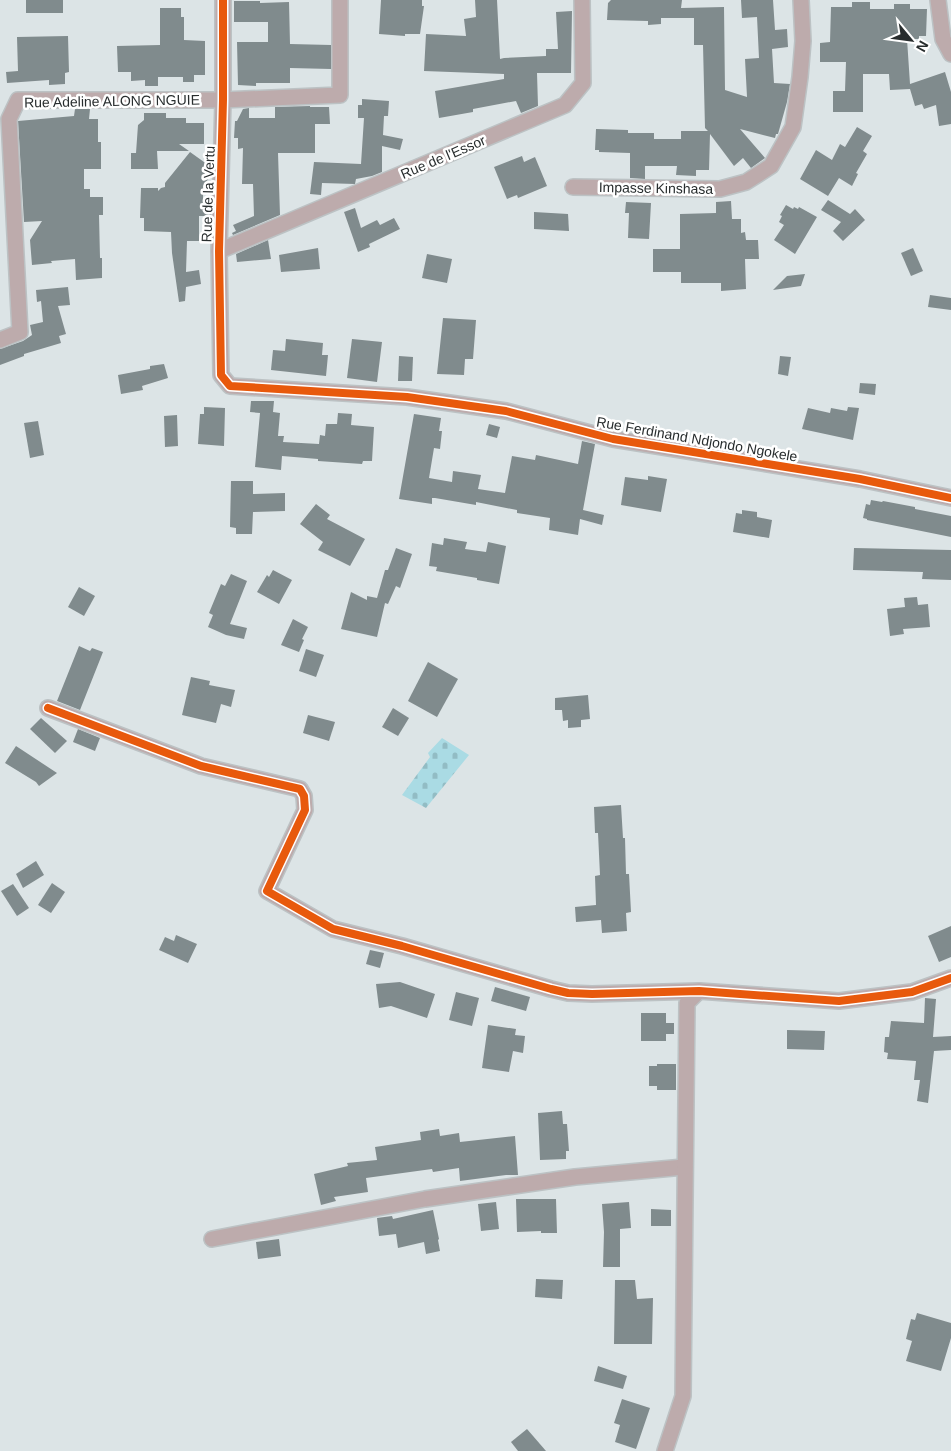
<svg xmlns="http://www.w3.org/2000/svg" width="951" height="1451" font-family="Helvetica,sans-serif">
<defs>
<pattern id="cemetery-stones" width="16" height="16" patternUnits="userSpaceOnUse" patternTransform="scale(1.25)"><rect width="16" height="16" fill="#aadbe4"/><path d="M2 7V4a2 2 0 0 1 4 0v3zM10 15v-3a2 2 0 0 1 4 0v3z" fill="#92bcc4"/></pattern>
</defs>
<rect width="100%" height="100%" fill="#dce4e6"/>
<polygon fill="url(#cemetery-stones)" points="442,738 469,755 426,808 402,795 430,757 428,753"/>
<g fill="#808b8d">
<rect x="26" y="0" width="37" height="13"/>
<polygon points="381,0 422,0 422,6 424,6 420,34 405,34 405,36 379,34"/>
<polygon points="475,0 497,0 500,59 504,58 546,56 546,49 558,49 556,12 572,11 571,73 537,73 538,106 521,113 516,101 473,109 473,112 439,118 435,91 504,79 504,74 424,71 426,34 466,36 464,19 476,17"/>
<polygon points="611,0 682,0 681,8 724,7 725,90 747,97 745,59 759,58 757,17 742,18 741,0 773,0 775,30 787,29 788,47 772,49 774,83 790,84 787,102 778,134 776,134 775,138 740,129 765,158 751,168 743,158 734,166 710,134 709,170 696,170 696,176 676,175 677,166 645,166 645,179 630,178 630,153 599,152 599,150 595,150 596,129 628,130 628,133 654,133 654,139 681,139 681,131 708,131 705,128 703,45 694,45 694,18 661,18 661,24 648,25 648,21 607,20 608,3"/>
<polygon points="234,1 260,1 260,3 289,2 290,44 331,45 331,69 290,68 290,83 256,83 256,86 238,85 237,42 268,42 268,22 234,22"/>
<polygon points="852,2 870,2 870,9 894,9 894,4 910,4 910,9 927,9 926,36 919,36 919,39 907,39 910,84 945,72 951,92 951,124 939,126 936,105 924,109 922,104 915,106 910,89 890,90 889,74 863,74 863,112 833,112 833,91 845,91 846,62 820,62 820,43 830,42 831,7 852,7"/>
<polygon points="160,8 181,8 181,17 184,17 184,40 205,41 205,75 194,75 194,82 183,82 183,77 158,77 158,86 145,86 145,80 131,81 131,72 118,72 117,46 160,45"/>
<polygon points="68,36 69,72 65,73 65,84 49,85 49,80 7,83 6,72 18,71 17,37"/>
<polygon points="362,99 389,101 388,116 384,116 383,135 403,139 400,150 382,146 382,172 372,176 356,179 355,184 322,183 321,195 310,194 314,162 361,164 364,118 358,118 358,105 362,105"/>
<polygon points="310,106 310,107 329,107 330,124 315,124 315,153 278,153 280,215 233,235 232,233 236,231 233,225 254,216 253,184 242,184 243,148 238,149 238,138 234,138 235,121 237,121 243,109 249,108 249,118 275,118 275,107"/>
<polygon points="75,109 90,109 89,119 98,119 98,142 101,142 101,169 84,169 84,189 90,189 90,197 103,197 103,215 99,215 100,258 102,258 102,278 76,280 75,259 51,261 52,263 32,265 30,240 42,221 24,222 18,121 74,116"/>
<polygon points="144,113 166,113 166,118 186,118 186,123 204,123 204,144 179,144 189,151 157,151 158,169 131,169 131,153 136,153 138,125 144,120"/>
<polygon points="857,127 872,136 863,151 867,154 856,173 858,174 852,186 839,178 828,196 800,179 816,150 832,160 840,144 845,147"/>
<polygon points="190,152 211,167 205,176 209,178 203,186 203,205 211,205 211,216 199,216 199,241 187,241 186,272 199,270 201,284 186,287 185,301 179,302 172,253 171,232 144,231 144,218 140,218 141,188 158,188 158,191 161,188 165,187 165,183"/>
<polygon points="522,156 524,162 535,157 547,186 518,198 517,195 507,199 494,167"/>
<polygon points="828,200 850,214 855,209 865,220 843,241 833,231 841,222 821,210"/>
<polygon points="731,201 732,219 741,219 741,233 745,232 746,240 758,240 759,259 745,259 746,289 721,291 721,283 681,283 681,272 653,272 653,249 680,249 680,214 716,213 716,202"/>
<polygon points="626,202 651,203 649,239 628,238 629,213 625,213"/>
<polygon points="786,205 793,209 794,207 798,209 799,207 817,217 795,254 774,240 784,225 779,222 782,216 780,215"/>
<polygon points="355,208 361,228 377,220 380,225 394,218 400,229 369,244 370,247 358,252 344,212"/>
<polygon points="534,212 568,214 569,231 534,229"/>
<polygon points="268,240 271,259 237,262 236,254"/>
<polygon points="318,248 320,269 281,272 279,255"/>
<polygon points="913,248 923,271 911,276 901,253"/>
<polygon points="427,254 452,259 447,283 422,278"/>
<polygon points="805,274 801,286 773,290 787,276"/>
<polygon points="68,287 70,305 58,306 66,334 59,336 61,343 24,354 24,356 0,365 0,349 23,341 32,335 30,325 43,322 41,301 37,302 36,290"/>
<polygon points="930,295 951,298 951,310 928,307"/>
<polygon points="443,318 476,320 473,359 465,359 464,375 437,374"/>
<polygon points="286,339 323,343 322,355 328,355 326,376 271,370 273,350 285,351"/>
<polygon points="352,339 382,342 377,382 347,378"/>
<polygon points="399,356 413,357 412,381 398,381"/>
<polygon points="780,356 791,357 788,376 778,374"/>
<polygon points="164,364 168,378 142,386 143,390 121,394 118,375 150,369 150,366"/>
<polygon points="860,383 876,384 875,395 859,393"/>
<polygon points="251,401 274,401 273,412 280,413 278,436 284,436 283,442 319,444 320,435 325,436 326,424 337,424 338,413 352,414 351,425 374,427 372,461 363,461 362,464 318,461 318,459 282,456 281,470 255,467 260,413 250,412"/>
<polygon points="204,407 225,408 224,446 198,444 200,414 204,414"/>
<polygon points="848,407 859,408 853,440 802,429 808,408 830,413 831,408 847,411"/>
<polygon points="414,414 441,418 439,431 442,431 440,449 434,448 429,478 452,482 453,471 481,475 478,489 505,493 512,456 535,460 536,455 578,464 582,441 595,444 583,510 604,515 602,525 580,519 578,535 549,530 550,518 517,513 517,510 476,502 476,505 435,498 432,498 432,504 399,499"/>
<polygon points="177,415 178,446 165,447 164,416"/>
<polygon points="38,421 44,455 30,458 24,423"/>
<polygon points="489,424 500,427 497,438 486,435"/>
<polygon points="648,476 667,479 661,512 621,505 625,477 648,480"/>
<polygon points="231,481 253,481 253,494 285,493 285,511 253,512 252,534 236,534 236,528 230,527"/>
<polygon points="871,500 882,502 883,501 915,507 915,509 951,516 951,537 867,520 867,519 863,518 866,504 870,505"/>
<polygon points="316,504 330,515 327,519 365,539 350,566 318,550 323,542 300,524"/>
<polygon points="742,510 757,512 757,517 772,520 769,538 733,532 736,513 742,514"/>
<polygon points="444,538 467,542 465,549 486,552 488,542 506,546 499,584 477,580 477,578 436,571 437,567 429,566 432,543 443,545"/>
<polygon points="396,548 412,554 400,588 396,586 388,604 385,603 377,637 341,629 351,592 367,600 367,596 377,598 385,570 388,570"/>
<polygon points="854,548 951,550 951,580 922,579 923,572 853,570"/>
<polygon points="273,570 292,580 279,604 257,592 267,575 269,577"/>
<polygon points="231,574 247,581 230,624 247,628 244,639 226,635 208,627 213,615 209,613 221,584 225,586"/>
<polygon points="79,587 95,596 84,616 68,607"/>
<polygon points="917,597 918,605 928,604 930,627 903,629 904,634 890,636 887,609 905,607 904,598"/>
<polygon points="293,619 308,627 302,639 304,640 299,652 281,645"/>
<polygon points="79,646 90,651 92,648 103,652 80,710 57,701"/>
<polygon points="306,649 324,655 316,677 299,671"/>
<polygon points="428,662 458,679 437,717 408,701"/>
<polygon points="191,677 210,681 209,685 235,690 231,707 221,704 216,723 182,715"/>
<polygon points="588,695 590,719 581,720 581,727 568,728 568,720 563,721 562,710 555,710 555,698"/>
<polygon points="393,708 409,718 398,736 382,727"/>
<polygon points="308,715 335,722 329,741 303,733"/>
<polygon points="41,718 67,741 55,753 30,729"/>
<polygon points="78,729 100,738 95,751 73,742"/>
<polygon points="16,746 57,773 39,786 36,782 5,763"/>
<polygon points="621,805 623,838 625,838 626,874 629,874 631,912 626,913 627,931 602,933 601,920 576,922 575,907 596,905 595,876 600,875 598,833 595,833 594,807"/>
<polygon points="36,861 44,875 23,888 16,874"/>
<polygon points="52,883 65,892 51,913 38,905"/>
<polygon points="13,884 29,908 17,916 1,891"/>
<polygon points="951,926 951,957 939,962 928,936"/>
<polygon points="176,935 197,944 188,963 159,950 165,937 174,941"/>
<polygon points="370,950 384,953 380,968 366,964"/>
<polygon points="400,982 435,994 427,1018 391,1006 379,1008 376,984"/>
<polygon points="495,987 530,997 526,1011 491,1001"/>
<polygon points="456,992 479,998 472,1026 449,1020"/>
<polygon points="925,998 936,999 933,1037 951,1036 951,1050 934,1051 928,1103 917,1101 920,1080 914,1080 916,1061 887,1059 888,1053 884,1052 885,1037 889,1037 891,1021 924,1023"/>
<polygon points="641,1013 666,1013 666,1023 674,1023 674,1034 666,1034 666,1041 641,1041"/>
<polygon points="488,1025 516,1029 515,1035 525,1036 523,1053 513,1051 509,1072 482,1068"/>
<polygon points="787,1030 825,1031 824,1050 787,1049"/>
<polygon points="657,1064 676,1064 676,1090 657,1090 657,1086 649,1086 649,1066 657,1066"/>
<polygon points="562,1111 563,1124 567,1124 569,1151 566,1151 566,1159 540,1160 538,1113"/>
<polygon points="439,1129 440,1136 459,1133 460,1142 515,1136 518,1175 506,1175 460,1181 459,1168 433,1172 432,1169 366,1178 368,1192 334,1197 336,1201 321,1205 314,1174 348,1166 347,1163 377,1160 375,1147 421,1140 420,1132"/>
<polygon points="516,1199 556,1199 557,1233 541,1233 541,1231 517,1232"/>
<polygon points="496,1202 499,1229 481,1231 478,1204"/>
<polygon points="629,1202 631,1228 620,1229 620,1267 603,1267 604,1232 602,1204"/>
<polygon points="651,1209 671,1210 671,1226 651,1226"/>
<polygon points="433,1210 439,1239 438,1240 440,1251 426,1254 424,1242 398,1248 396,1234 379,1236 377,1218 392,1216 393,1219"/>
<polygon points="279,1239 281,1256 258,1259 256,1242"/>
<polygon points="536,1279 563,1280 562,1299 535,1297"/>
<polygon points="615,1280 635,1280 637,1299 653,1298 652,1344 614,1344"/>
<polygon points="917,1313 951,1323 951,1338 941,1371 906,1361 912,1341 906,1339 911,1319 915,1320"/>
<polygon points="598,1366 627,1376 623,1389 594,1381"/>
<polygon points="622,1399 650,1408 636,1449 615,1442 620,1425 614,1423"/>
<polygon points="527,1429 546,1451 518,1451 511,1442"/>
</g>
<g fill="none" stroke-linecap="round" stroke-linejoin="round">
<defs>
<g id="street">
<polyline points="223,0 223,100 219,251 221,375 230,386 407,397 506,411 613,439 860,479 951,498"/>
<polyline points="938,0 943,39 951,54"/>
<polyline points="573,187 720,189 746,182 771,166 793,127 800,77 803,41 801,0"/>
<polyline points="219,251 565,105 583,83 582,0"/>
<polyline points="0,340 20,332 9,119 18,100 223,100 340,95 340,0"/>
<polyline points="48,708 201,766 300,789 304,796 305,810 267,891 333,929 402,946 551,989 568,993 592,994 699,991 839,1001 912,992 951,978"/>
<polyline points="212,1239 425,1199 575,1177 684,1167"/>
<polyline points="665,1451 683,1396 687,1003 699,991"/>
</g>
</defs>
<use href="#street" stroke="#bcc2c4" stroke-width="18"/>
<use href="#street" stroke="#bdabac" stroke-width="15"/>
<defs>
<g id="cycleway">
<polyline points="223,0 223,100 219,251 221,375 230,386 407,397 506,411 613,439 860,479 951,498"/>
<polyline points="48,708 201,766 300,789 304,796 305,810 267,891 333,929 402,946 551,989 568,993 592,994 699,991 839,1001 912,992 951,978"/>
</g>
</defs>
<use href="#cycleway" stroke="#fff" stroke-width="11"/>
<use href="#cycleway" stroke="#e8590c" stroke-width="8"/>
</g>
<g text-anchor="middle" stroke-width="5" stroke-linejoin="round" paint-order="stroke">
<g font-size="14" fill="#282d2e" stroke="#fff">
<text transform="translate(112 101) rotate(-1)" y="5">Rue Adeline ALONG NGUIE</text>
<text transform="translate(443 157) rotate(-23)" y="5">Rue de l'Essor</text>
<text transform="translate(656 188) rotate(1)" y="5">Impasse Kinshasa</text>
<text transform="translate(208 194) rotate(-88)" y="5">Rue de la Vertu</text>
<text transform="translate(697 439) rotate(10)" y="5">Rue Ferdinand Ndjondo Ngokele</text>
</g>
</g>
<g transform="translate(911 40) rotate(119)" stroke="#ffffff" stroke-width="4" paint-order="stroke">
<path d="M0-4L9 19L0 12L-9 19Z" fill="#282d2e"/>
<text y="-8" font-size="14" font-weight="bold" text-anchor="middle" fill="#282d2e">N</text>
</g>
</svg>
